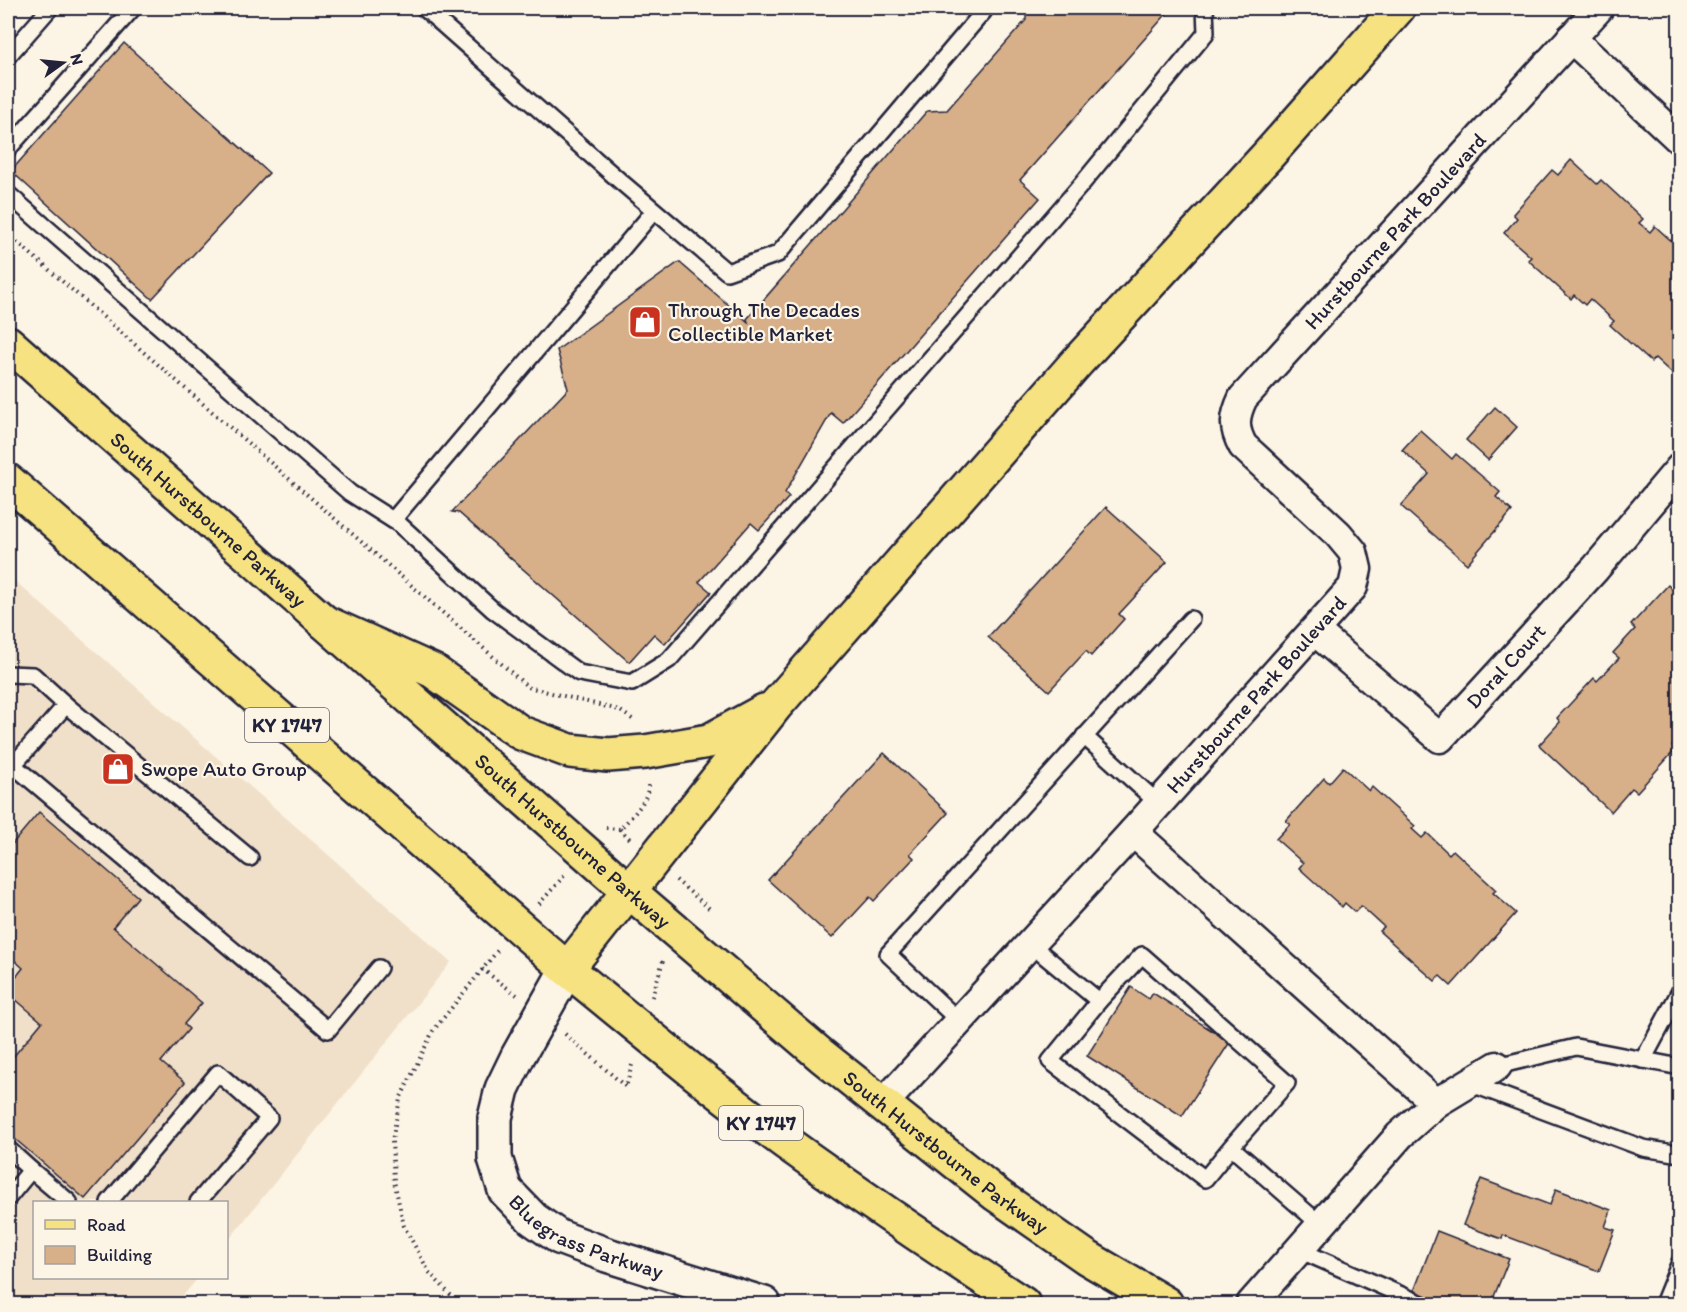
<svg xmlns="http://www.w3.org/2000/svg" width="1687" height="1312" font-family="Itim,sans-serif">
<rect width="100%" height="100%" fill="#fcf5e5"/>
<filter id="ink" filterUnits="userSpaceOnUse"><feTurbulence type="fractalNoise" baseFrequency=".0167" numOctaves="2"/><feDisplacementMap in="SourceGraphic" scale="12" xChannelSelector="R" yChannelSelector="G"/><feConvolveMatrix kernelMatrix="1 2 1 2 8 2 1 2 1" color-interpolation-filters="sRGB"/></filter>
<g filter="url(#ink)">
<polygon fill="#f1e0c9" points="8,575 451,962 227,1242 226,1202 34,1202 34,1278 198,1278 176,1304 8,1304"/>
<g fill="#d7af89" stroke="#22223b" stroke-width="1.5">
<polygon points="8,8 17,8 8,18"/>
<polygon points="1026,8 1170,8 1170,10 1020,180 1040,198 843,423 831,413 785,493 789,497 759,530 751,523 699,582 711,592 665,644 654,634 629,662 459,513 452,512 568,389 557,350 679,262 748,322 747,319 927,111 947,110 1026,20"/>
<polygon points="124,43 269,173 152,299 11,171"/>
<polygon points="1571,160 1597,184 1601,180 1643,219 1639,223 1650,232 1655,226 1678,247 1680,245 1679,380 1655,358 1651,362 1610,325 1614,321 1590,299 1585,305 1574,295 1571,299 1528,260 1531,257 1504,233 1517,218 1513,214 1552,170 1558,175"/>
<polygon points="1495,407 1517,427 1488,460 1466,440"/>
<polygon points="1420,430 1452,459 1456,454 1500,492 1496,497 1512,511 1467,564 1401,506 1429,474 1402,450"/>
<polygon points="1106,507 1167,562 1119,614 1124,619 1091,656 1086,651 1049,691 988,637"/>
<polygon points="1680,579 1680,738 1672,746 1675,750 1637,792 1632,788 1611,812 1539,745 1560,722 1557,718 1594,678 1597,681 1619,658 1613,653 1635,629 1631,625 1668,585 1671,588"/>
<polygon points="884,753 948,813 910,854 914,858 874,901 870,897 832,938 768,880"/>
<polygon points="1343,767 1369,791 1372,787 1415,826 1412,829 1422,838 1427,833 1449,854 1453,850 1496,890 1493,893 1516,913 1451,986 1440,976 1435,981 1379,931 1384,927 1361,906 1355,912 1345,903 1342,907 1299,868 1303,863 1276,839 1290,824 1286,821 1324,778 1329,783"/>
<polygon points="39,812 138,897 113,927 202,1003 184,1024 189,1029 161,1062 185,1082 85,1199 8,1133 8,1063 42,1022 8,993 8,987 23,968 8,954 8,849"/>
<polygon points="1131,987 1149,999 1153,993 1230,1042 1182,1116 1087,1056"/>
<polygon points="1481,1179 1550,1205 1556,1189 1611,1210 1605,1227 1615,1230 1599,1271 1503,1235 1502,1239 1463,1225"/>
<polygon points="1437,1231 1509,1259 1491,1304 1426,1304 1411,1299"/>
</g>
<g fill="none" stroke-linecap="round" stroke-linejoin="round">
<defs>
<g id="service">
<polyline points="424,8 620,181 727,272 778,254 984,11 984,8"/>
<polyline points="8,56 50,8"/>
<polyline points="8,149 133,8"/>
<polyline points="8,194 350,493 399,524 493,610 579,673 632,683 669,660 1081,185 1206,33 1205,8"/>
<polyline points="393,520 654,211"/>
<polyline points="8,674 33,675 66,705 8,771"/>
<polyline points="66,705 250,858"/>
<polyline points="1084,736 1159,804"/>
<polyline points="13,765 328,1030 379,968"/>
<polyline points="1030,944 1099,1001"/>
<polyline points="959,1021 888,954 1191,619"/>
<polyline points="1643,1060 1680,991"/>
<polyline points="1497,1066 1576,1047 1680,1067"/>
<polyline points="1469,1083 1643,1148 1680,1154"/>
<polyline points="1231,1147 1205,1179 1050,1061 1099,1001 1142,955 1287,1083 1231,1147 1321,1225"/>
<polyline points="8,1149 31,1170 8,1198"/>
<polyline points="31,1170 69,1202"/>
<polyline points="109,1202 218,1073 269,1118 198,1202"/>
<polyline points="1299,1250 1422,1304"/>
<polyline points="1663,1304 1680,1262"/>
</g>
<g id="minor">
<polyline points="1571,38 1680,140"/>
<path id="s1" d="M1315 631 1440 738 1595 569 1680 468"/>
<polyline points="1133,832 1436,1103"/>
<path id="s2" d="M883 1104 1133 832 1353 587 1357 569 1353 552 1338 534 1243 446C1233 428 1234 417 1243 398L1599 8"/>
<polyline points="1251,1304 1400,1135 1436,1103 1497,1066"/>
</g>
<g id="tertiary">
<path id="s3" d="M567 969 518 1056 502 1089 495 1118V1158L505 1190 533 1219 559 1237 607 1255 764 1304"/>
</g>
<g id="primary">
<path id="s4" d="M8 343 629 891 822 1056 997 1195 1086 1257 1166 1304"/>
<path d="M8 481 567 969C639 1027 710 1088 785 1142 863 1198 943 1252 1023 1304"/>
<polyline points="567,969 629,891"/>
</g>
<g id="motorway">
<polyline points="324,622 433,671 521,733 570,751 608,755 645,752 709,741 764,711"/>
<polyline points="629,891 776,705 1078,361 1269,154 1398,8"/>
</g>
</defs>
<use href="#service" stroke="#22223b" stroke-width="20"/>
<use href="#minor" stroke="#22223b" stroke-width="33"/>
<use href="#tertiary" stroke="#22223b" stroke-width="38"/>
<use href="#primary" stroke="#22223b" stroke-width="38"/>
<use href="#motorway" stroke="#22223b" stroke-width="38"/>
<g stroke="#22223b" stroke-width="4" stroke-dasharray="1.5 4.5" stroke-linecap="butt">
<polyline points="8,234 528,687 619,710 635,721"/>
<path d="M606 828 620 829C631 817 650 800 648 783"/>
<polyline points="620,829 630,839"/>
<polyline points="676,880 711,910"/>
<polyline points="539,904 564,876"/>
<polyline points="482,969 517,995"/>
<polyline points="652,997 663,961"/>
<polyline points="565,1034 626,1087 632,1065"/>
<polyline points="459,1304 429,1272 404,1226 394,1181 392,1141 400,1099 433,1031 498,950"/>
</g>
<use href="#service" stroke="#fcf5e5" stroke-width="15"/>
<use href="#minor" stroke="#fcf5e5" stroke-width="28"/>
<use href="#tertiary" stroke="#fcf5e5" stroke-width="33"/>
<use href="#primary" stroke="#f6e281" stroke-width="33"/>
<use href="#motorway" stroke="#f6e281" stroke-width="33"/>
</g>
</g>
<defs>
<symbol id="shop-square" viewBox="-11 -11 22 22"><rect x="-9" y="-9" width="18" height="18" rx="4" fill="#c8321e" stroke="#fcf5e5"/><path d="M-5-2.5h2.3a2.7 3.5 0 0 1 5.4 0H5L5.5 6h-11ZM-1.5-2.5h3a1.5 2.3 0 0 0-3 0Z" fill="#fff"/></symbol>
</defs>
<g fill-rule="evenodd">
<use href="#shop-square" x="626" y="303" width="38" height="38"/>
<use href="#shop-square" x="99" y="750" width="38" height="38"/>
</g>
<g text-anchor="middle" stroke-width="4.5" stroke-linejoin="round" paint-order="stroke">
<g fill="#fcf5e5" stroke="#63616e" stroke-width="1.5">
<rect x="245" y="708" width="84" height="34" rx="4.5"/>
<rect x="719" y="1106" width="84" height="34" rx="4.5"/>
</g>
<g font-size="20" font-weight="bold" fill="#22223b">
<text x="287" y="732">KY 1747</text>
<text x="761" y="1130">KY 1747</text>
</g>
<g font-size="21" fill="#22223b" stroke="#fcf5e5">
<text dy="7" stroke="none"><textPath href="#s2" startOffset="1164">Hurstbourne Park Boulevard</textPath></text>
<text dy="7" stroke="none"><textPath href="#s4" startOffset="267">South Hurstbourne Parkway</textPath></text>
<text dy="7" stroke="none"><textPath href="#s1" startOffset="262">Doral Court</textPath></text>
<text dy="7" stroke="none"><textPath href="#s2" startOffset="554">Hurstbourne Park Boulevard</textPath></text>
<text dy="7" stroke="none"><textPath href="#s4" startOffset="753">South Hurstbourne Parkway</textPath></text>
<text dy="7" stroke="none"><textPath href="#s4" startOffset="1239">South Hurstbourne Parkway</textPath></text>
<text dy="7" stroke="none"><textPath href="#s3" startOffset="336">Bluegrass Parkway</textPath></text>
</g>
<g font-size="21" fill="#22223b" stroke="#fcf5e5" text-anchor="start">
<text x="668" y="317">Through The Decades<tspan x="668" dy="24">Collectible Market</tspan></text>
<text x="141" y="776">Swope Auto Group</text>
</g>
</g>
<rect width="1687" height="1312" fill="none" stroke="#fcf5e5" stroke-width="30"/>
<rect x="15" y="15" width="1657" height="1282" fill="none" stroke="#22223b" stroke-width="2" filter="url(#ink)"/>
<rect x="33" y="1201" width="195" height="78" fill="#fcf5e5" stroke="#a5a1a1" stroke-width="1.5"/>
<rect x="45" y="1220" width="30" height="9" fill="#f6e281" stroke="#a5a1a1" stroke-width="1.5"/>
<text x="87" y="1231" font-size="18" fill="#22223b">Road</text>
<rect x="45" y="1246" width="30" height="18" fill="#d7af89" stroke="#a5a1a1" stroke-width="1.5"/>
<text x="87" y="1261" font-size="18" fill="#22223b">Building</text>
<g transform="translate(63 63) rotate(75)" stroke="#fcf5e5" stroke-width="4.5" paint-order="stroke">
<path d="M0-4.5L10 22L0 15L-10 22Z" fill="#22223b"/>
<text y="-9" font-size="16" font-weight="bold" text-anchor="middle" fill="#22223b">N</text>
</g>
</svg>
